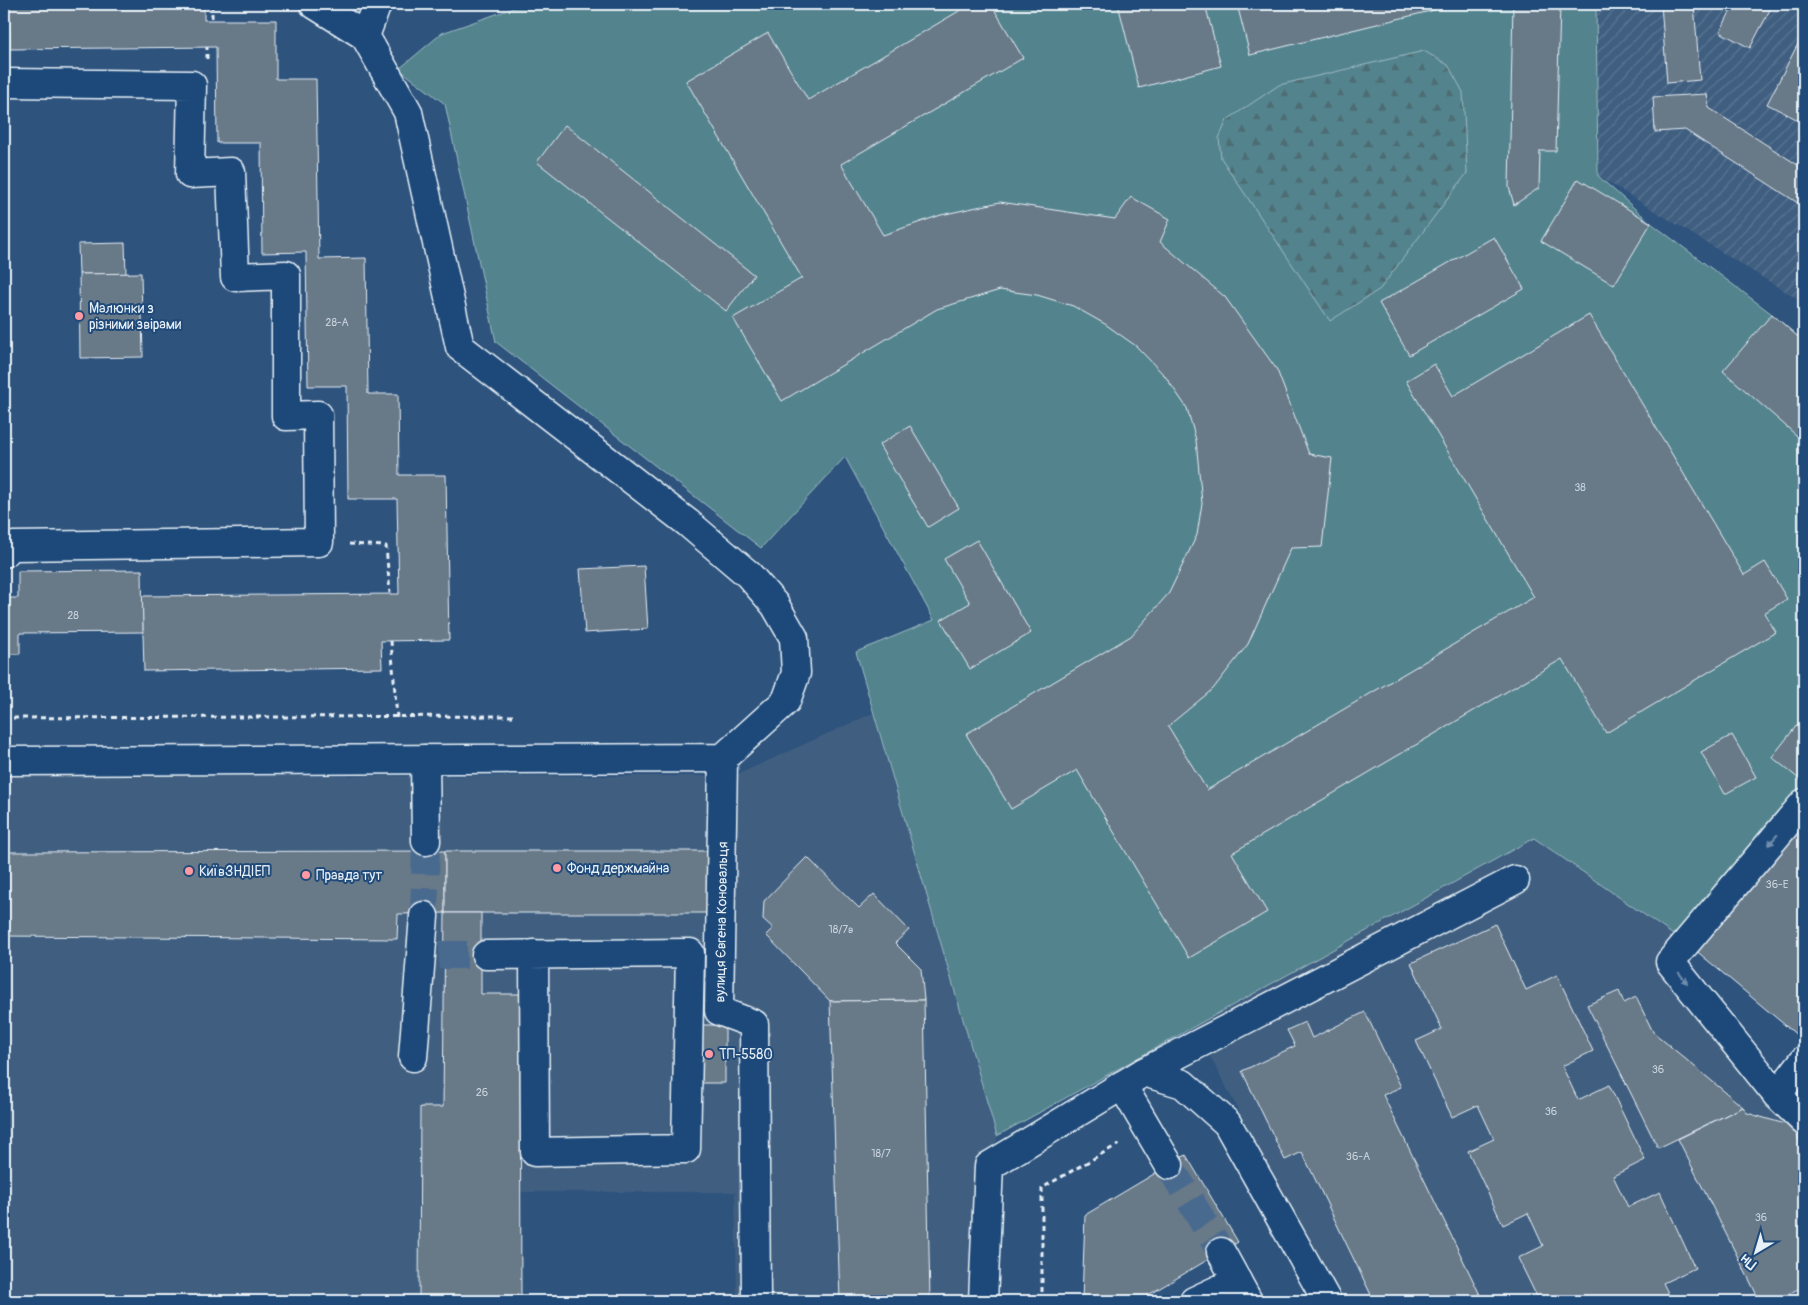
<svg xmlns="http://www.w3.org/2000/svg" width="1808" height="1305" font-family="Pangolin,sans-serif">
<defs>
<pattern id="industrial-furrows" width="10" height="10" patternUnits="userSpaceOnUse" patternTransform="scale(1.25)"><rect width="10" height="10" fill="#3f5e80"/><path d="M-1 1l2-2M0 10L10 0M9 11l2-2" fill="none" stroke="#5b7693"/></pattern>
<pattern id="forest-firs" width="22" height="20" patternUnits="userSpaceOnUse" patternTransform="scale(1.25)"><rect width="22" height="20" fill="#53848e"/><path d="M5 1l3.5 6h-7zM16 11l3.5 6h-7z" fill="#4e6c73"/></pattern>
</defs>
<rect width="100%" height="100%" fill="#2e537d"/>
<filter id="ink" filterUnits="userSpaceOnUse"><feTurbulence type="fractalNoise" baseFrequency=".02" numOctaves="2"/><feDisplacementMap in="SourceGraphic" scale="10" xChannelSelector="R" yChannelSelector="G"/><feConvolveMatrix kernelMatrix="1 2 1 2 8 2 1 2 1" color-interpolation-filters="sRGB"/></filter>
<g filter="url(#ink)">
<g fill="#3f5e80">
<polygon points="4,243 8,439 4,440"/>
<polygon points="873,713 997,1136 997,1301 737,1301 735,1192 521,1192 521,1301 4,1301 4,776 734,776"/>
<polygon points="1535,838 1679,939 1662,960 1804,1129 1804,1301 1339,1301 1194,1026"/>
</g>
<polygon fill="url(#industrial-furrows)" points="1596,4 1804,4 1804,303 1598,176"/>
<polygon fill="#53848e" stroke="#9ebac3" points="525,4 1596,4 1598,176 1651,223 1772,314 1804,342 1804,785 1679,939 1534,838 997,1136 856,652 934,620 845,457 761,548 496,342 445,104 399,69 442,33"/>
<polygon fill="url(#forest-firs)" stroke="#9ebac3" points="1424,51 1448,65 1463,92 1467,173 1380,289 1330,321 1221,158 1219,138 1227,120 1279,85"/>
<g fill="#687988" stroke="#e8f1f8">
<polygon points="4,4 9,4 10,49 4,49"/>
<polygon points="9,4 204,4 204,20 276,20 276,79 316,79 319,259 366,258 368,394 398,394 399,475 446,475 449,640 381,641 382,668 144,671 142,596 399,594 397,499 348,499 347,386 308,386 306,252 262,253 261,143 217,143 216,47 10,49"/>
<polygon points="971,4 991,4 1023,58 841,164 883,235 941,215 1000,202 1115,219 1131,197 1170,219 1160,242 1225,297 1277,370 1309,454 1332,458 1322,547 1291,548 1248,644 1213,689 1168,726 1207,790 1534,597 1406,381 1434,364 1453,396 1589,315 1744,575 1765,562 1787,599 1764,613 1776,632 1606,733 1562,659 1232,853 1267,912 1189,958 1077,770 1011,809 966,734 1131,636 1169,593 1197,535 1202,503 1196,440 1187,408 1165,376 1136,346 1105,324 1073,306 1037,295 1000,290 937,309 782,401 733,318 802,278 686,81 768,33 808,100"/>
<polygon points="1118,4 1205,4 1221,66 1139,88"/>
<polygon points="1237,4 1459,4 1250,55"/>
<polygon points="1513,4 1560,4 1556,151 1540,151 1539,188 1514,205 1509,187"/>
<polygon points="1661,4 1694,4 1700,80 1667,83"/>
<polygon points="1730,4 1773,4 1750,48 1720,32 1733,6"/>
<polygon points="1804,32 1804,123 1767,104"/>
<polygon points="1707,94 1709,108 1804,169 1804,207 1685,130 1655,132 1653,97"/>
<polygon points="565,125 754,275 726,311 537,162"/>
<polygon points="1578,179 1651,223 1614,285 1541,241"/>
<polygon points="1494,237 1524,289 1409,355 1379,303"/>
<polygon points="125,243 126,274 79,274 78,244"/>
<polygon points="141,273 143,357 80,358 79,274"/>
<polygon points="1772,314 1804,342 1804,442 1723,371"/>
<polygon points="910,426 959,508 928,527 879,445"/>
<polygon points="977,540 1031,633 970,669 941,620 970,603 944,559"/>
<polygon points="644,566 648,629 585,633 580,569"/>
<polygon points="142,570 143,632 20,633 20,654 4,654 4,598 18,598 18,571"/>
<polygon points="1804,716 1804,783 1772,757"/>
<polygon points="1732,735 1756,777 1725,794 1701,752"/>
<polygon points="1804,818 1804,1041 1694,949"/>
<polygon points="445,851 445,913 398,914 397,939 4,936 4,852"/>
<rect x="445" y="851" width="272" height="62"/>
<polygon points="807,857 859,908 874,894 909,930 895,943 921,969 924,1000 830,1001 766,935 773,928 763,919 764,901"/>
<polygon points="445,913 481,913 481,994 520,994 521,1301 419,1301 420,1107 443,1107"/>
<polygon points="1495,924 1526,990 1557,975 1593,1051 1562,1066 1578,1100 1609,1085 1645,1160 1613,1176 1628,1207 1660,1192 1695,1268 1663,1283 1672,1301 1539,1301 1518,1258 1543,1246 1528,1213 1503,1225 1468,1151 1494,1139 1478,1105 1452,1117 1416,1041 1442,1029 1411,963"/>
<polygon points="1619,991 1624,1003 1636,997 1653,1032 1743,1107 1658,1148 1587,1005"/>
<polygon points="924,1000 930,1301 840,1301 830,1001"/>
<polygon points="1365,1012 1401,1087 1383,1095 1483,1301 1374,1301 1302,1152 1285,1160 1242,1071 1295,1046 1287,1030 1305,1022 1312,1038"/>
<polygon points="694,1025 725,1025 725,1083 693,1083"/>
<polygon points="1743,1107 1747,1113 1792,1126 1804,1149 1804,1286 1774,1301 1760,1301 1678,1139"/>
<polygon points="1186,1155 1238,1242 1138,1301 1082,1301 1085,1215"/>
</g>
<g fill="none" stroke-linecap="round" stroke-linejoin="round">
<g stroke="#4a6b8f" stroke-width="28" stroke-dasharray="28 14" stroke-linecap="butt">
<polyline points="424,916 426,841"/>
<polyline points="439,955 486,955"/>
<polyline points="1169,1165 1221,1252"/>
</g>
<defs>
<g id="minor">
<polyline points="314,4 365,36"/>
<polyline points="4,83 192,85 190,174 231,172 235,277 286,275 286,416 318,415 319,542 13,546 4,553"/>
<polyline points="723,758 719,1011 754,1024 756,1301"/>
<polyline points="425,759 426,841"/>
<polyline points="4,761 723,758 786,701 796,673 794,638 775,605 749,575 688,523 460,347 408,112 365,36 377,4"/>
<polyline points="1804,803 1670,962 1777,1095 1804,1121"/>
<polyline points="486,955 690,953 686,1149 535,1152 534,954"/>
<polyline points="413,1057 424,916"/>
<polyline points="1144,1072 1515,880"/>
<polyline points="1122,1085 1169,1165"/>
<polyline points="1777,1095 1804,1060"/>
<polyline points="1221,1252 1248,1301"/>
<polyline points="983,1301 989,1166 1144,1072 1183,1084 1227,1123 1327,1301"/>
<polyline points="1194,1301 1237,1281"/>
</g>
</defs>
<use href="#minor" stroke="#e8f1f8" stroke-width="31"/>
<g stroke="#e8f1f8" stroke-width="3" stroke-dasharray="5 4" stroke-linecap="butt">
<polyline points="212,4 212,21"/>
<polyline points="207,59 207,47"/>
<polyline points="349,544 386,546 390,593"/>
<polyline points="391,641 397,718"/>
<polyline points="4,718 515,716"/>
<polyline points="1042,1301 1042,1188 1119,1144"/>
</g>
<use href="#minor" stroke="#1f4a7a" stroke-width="28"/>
</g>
<defs><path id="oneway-solid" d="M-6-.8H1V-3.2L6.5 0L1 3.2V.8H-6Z" transform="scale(1.25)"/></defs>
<g fill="#6f8dac">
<use href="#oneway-solid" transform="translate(1773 840) rotate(130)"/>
<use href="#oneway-solid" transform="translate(1683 978) rotate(51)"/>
</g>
</g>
<g fill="#ff9aa2" stroke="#1f4a7a" stroke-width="2">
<circle cx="79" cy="316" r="5"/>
<circle cx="557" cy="868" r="5"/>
<circle cx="189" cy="871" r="5"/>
<circle cx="306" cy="875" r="5"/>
<circle cx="709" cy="1054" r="5"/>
</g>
<g text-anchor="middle" stroke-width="4" stroke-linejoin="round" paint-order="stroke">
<g font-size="11" fill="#c8d3dc">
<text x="337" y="326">28-А</text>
<text x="1580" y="491">38</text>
<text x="73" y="619">28</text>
<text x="1777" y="888">36-Е</text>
<text x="841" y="933">18/7в</text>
<text x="1658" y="1073">36</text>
<text x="482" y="1096">26</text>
<text x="1551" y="1115">36</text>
<text x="881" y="1157">18/7</text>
<text x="1358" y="1160">36-А</text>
<text x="1761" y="1221">36</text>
</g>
<g font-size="14" fill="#e8f1f8" stroke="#1f4a7a" text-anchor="start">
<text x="89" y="313">Малюнки з<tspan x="89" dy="16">різними звірами</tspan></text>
<text x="567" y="873">Фонд держмайна</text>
<text x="199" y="876">КиївЗНДІЕП</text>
<text x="316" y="880">Правда тут</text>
<text x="719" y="1059">ТП-5580</text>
</g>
<g font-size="14" fill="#e8f1f8" stroke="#1f4a7a">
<text transform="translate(721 922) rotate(-89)" y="5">вулиця Євгена Коновальця</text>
</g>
</g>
<rect width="1808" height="1305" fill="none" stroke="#1f4a7a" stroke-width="20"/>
<rect x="10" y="10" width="1788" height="1285" fill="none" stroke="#e8f1f8" stroke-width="2" filter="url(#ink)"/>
<g transform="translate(1756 1252) rotate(218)" stroke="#1f4a7a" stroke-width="4" paint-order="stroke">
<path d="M0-4L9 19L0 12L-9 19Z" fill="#e8f1f8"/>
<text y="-8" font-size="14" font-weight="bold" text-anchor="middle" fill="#e8f1f8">Пн</text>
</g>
</svg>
